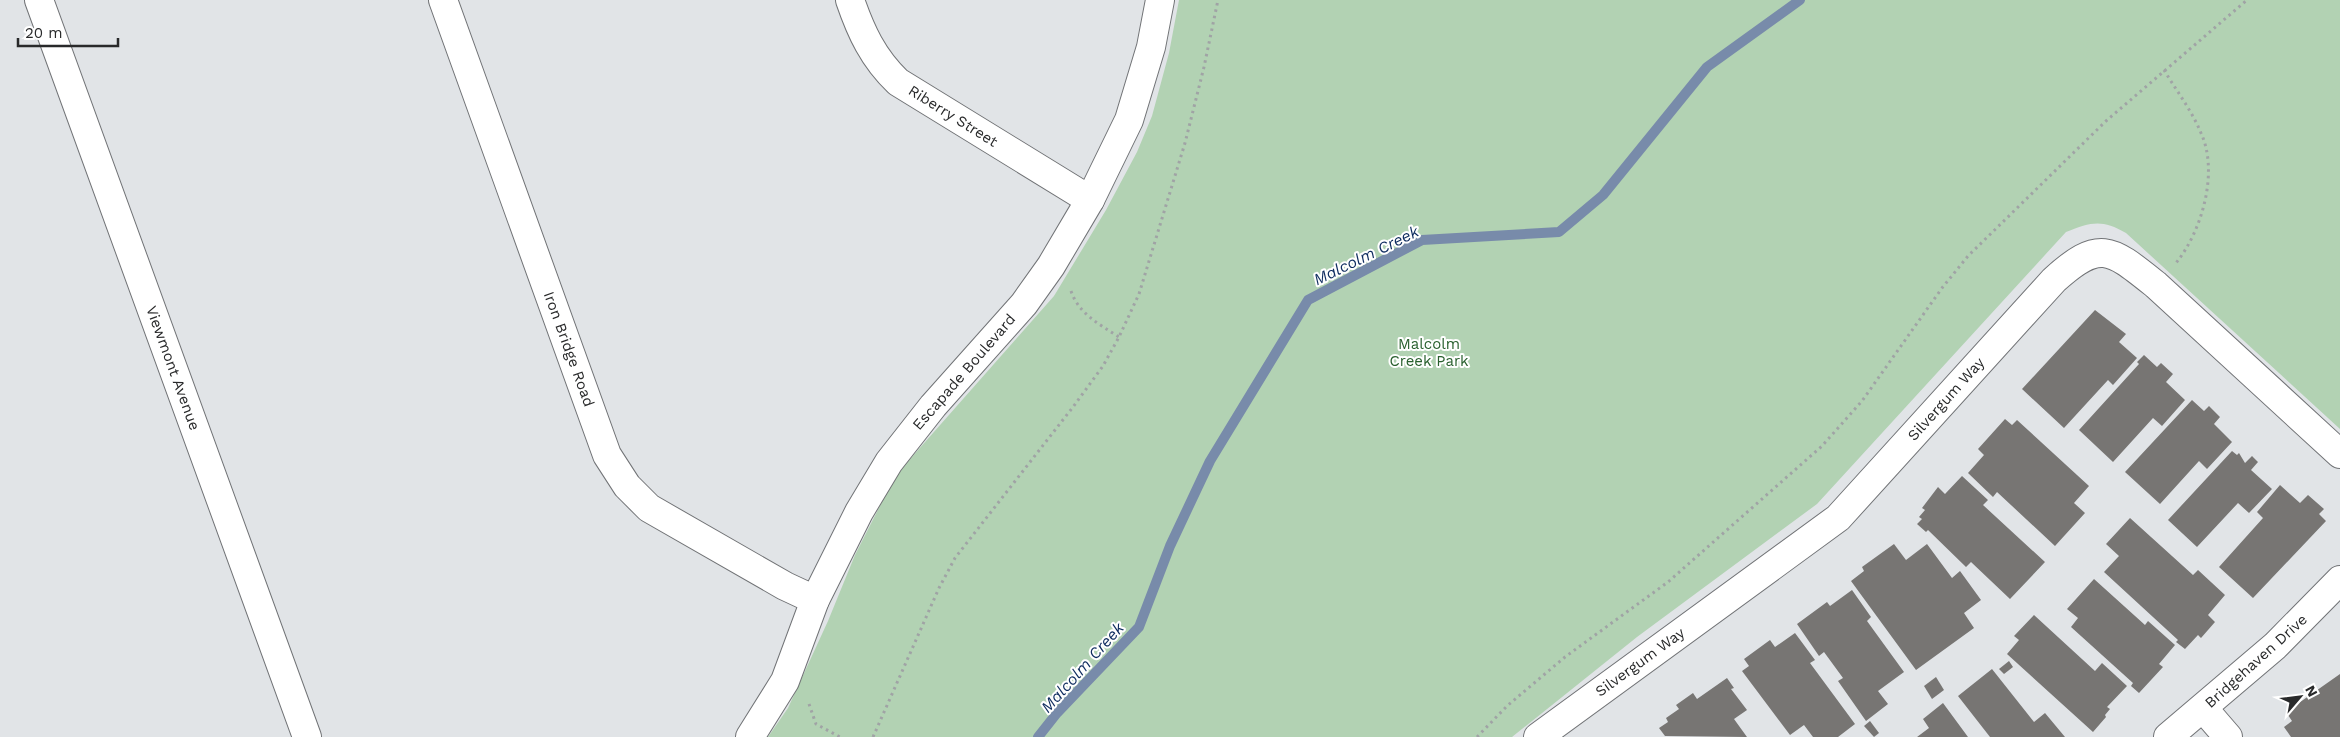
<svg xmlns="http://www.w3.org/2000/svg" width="2340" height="737" font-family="'Work Sans',sans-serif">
<rect width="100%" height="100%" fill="#e1e4e7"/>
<path fill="#b2d2b3" d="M1179 0H2340V429L2126 233C2102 219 2091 222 2066 232L1817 504 1637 637 1512 737H768L788 708 828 621 855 555 886 494 903 467 1054 296 1106 210 1137 152 1152 116 1169 53Z"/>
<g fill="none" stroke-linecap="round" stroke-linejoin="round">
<polyline stroke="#788baa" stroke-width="10" points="1038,737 1057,713 1139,627 1170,546 1210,461 1308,300 1422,240 1559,232 1603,195 1707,67 1800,0"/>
</g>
<g fill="#777573">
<polygon points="2095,310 2126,334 2119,342 2137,358 2113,385 2108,380 2064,428 2022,389"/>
<polygon points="2144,355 2157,367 2161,363 2173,374 2166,382 2185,400 2162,426 2153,418 2113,462 2079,430 2139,364 2137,362"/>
<polygon points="2192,400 2204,411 2209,406 2220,417 2214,424 2232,442 2207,469 2199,461 2160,504 2125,472"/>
<polygon points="2005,419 2012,425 2017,420 2089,486 2074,503 2085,513 2055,546 1997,492 1993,497 1968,473 1984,455 1978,449"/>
<polygon points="2232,451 2237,455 2239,453 2245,463 2252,456 2258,462 2251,470 2272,489 2249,513 2238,503 2197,547 2168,520"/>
<polygon points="1962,476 1988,500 1983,505 2045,562 2010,599 1971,562 1966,567 1928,530 1926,532 1917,524 1922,519 1919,517 1925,510 1922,508 1938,487 1945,494"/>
<polygon points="2280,485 2300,503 2308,495 2324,509 2319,514 2326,521 2253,598 2219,567 2263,518 2257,512"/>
<polygon points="2130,518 2193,575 2198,570 2225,595 2208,615 2215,622 2201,638 2198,635 2185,649 2176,642 2178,640 2104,572 2119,556 2106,544"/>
<polygon points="1894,544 1906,560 1927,544 1952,578 1960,571 1981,600 1964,613 1974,628 1916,670 1851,581 1864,571 1862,567"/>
<polygon points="2094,579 2145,625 2148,621 2175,645 2159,664 2163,667 2139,693 2131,686 2133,683 2071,627 2078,618 2067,609"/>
<polygon points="1852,590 1871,617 1867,621 1904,672 1878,691 1888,704 1866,721 1838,681 1843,678 1824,652 1819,656 1797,624 1827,602 1830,606"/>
<polygon points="2034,615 2095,671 2102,663 2127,686 2107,707 2110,709 2105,715 2106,717 2093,732 2007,654 2019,640 2014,636"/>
<polygon points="1795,633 1815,660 1810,663 1855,724 1838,737 1813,737 1804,725 1790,735 1742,671 1749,666 1744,659 1770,640 1775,647"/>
<polygon points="2009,661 2013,667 2004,674 1999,669"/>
<polygon points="1992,669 2034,722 2045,713 2065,737 1990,737 1958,696"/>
<polygon points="2340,674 2340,737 2291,737 2284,727 2292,721 2286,712"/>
<polygon points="1936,677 1944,690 1932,699 1924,686"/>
<polygon points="1727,678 1734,688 1731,689 1747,710 1734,719 1747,737 1665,736 1659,728 1668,722 1666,718 1679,709 1676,705 1693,693 1697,699"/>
<polygon points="1943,703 1968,737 1917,737 1929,728 1923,719"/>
<polygon points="1870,721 1879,733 1874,737 1864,726"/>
</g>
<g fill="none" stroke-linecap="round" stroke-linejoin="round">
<defs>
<g id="street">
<polyline points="39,0 307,737"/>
<polyline points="443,0 607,455 627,486 649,508 785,586 815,600"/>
<path d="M850 0C861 32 873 58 898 82L1090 200"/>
<polyline points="2203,708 2228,737"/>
<polyline points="750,737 785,681 815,600 859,512 889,462 933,406 1024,304 1051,266 1090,200 1129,120 1151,47 1160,0"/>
<path d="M1538 737 1838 518 2054 280C2100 238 2111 249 2156 285L2340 454"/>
<polyline points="2168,737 2275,646 2340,580"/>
</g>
</defs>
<use href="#street" stroke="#717376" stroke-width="30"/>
<g stroke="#a0a3a5" stroke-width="3" stroke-dasharray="2.5 4" stroke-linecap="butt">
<path d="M2164 70C2176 90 2192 111 2201 133 2219 172 2202 231 2176 263"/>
<path d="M1071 291C1079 314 1099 324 1119 337"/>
<polyline points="809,704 816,724 840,737"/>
<polyline points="873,737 939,588 955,558 1073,407 1103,366 1119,337 1139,294 1185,143 1204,67 1218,0"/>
<polyline points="1477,737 1507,706 1565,657 1668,582 1822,446 1862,401 1942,288 1968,256 2106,121 2247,0"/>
</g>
<use href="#street" stroke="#fff" stroke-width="28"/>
</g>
<g text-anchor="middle" stroke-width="4" stroke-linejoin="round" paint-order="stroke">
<g font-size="15" fill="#28292a" stroke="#fff">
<text transform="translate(953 116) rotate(32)" y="5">Riberry Street</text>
<text transform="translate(569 349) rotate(70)" y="5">Iron Bridge Road</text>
<text transform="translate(173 368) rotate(70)" y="5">Viewmont Avenue</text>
<text transform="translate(964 372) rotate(-49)" y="5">Escapade Boulevard</text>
<text transform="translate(1946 399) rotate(-48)" y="5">Silvergum Way</text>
<text transform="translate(2256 661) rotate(-42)" y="5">Bridgehaven Drive</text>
<text transform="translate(1640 662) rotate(-36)" y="5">Silvergum Way</text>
</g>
<g font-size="15" fill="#29602e" stroke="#fff">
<text x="1429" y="349">Malcolm<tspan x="1429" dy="17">Creek Park</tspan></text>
</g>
<g font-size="16" font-style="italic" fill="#0d2b5e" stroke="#fff">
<text transform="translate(1366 255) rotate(-26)" y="6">Malcolm Creek</text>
<text transform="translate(1082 667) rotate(-48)" y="6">Malcolm Creek</text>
</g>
</g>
<g transform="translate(2300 697) rotate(62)" stroke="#ffffff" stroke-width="4" paint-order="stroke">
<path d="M0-4L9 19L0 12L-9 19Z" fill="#28292a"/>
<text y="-8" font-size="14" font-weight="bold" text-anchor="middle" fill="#28292a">N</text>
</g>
<path d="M18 38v8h100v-8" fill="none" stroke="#28292a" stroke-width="2.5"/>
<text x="25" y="38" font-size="15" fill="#28292a" stroke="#ffffff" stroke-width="4" paint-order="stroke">20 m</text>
</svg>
